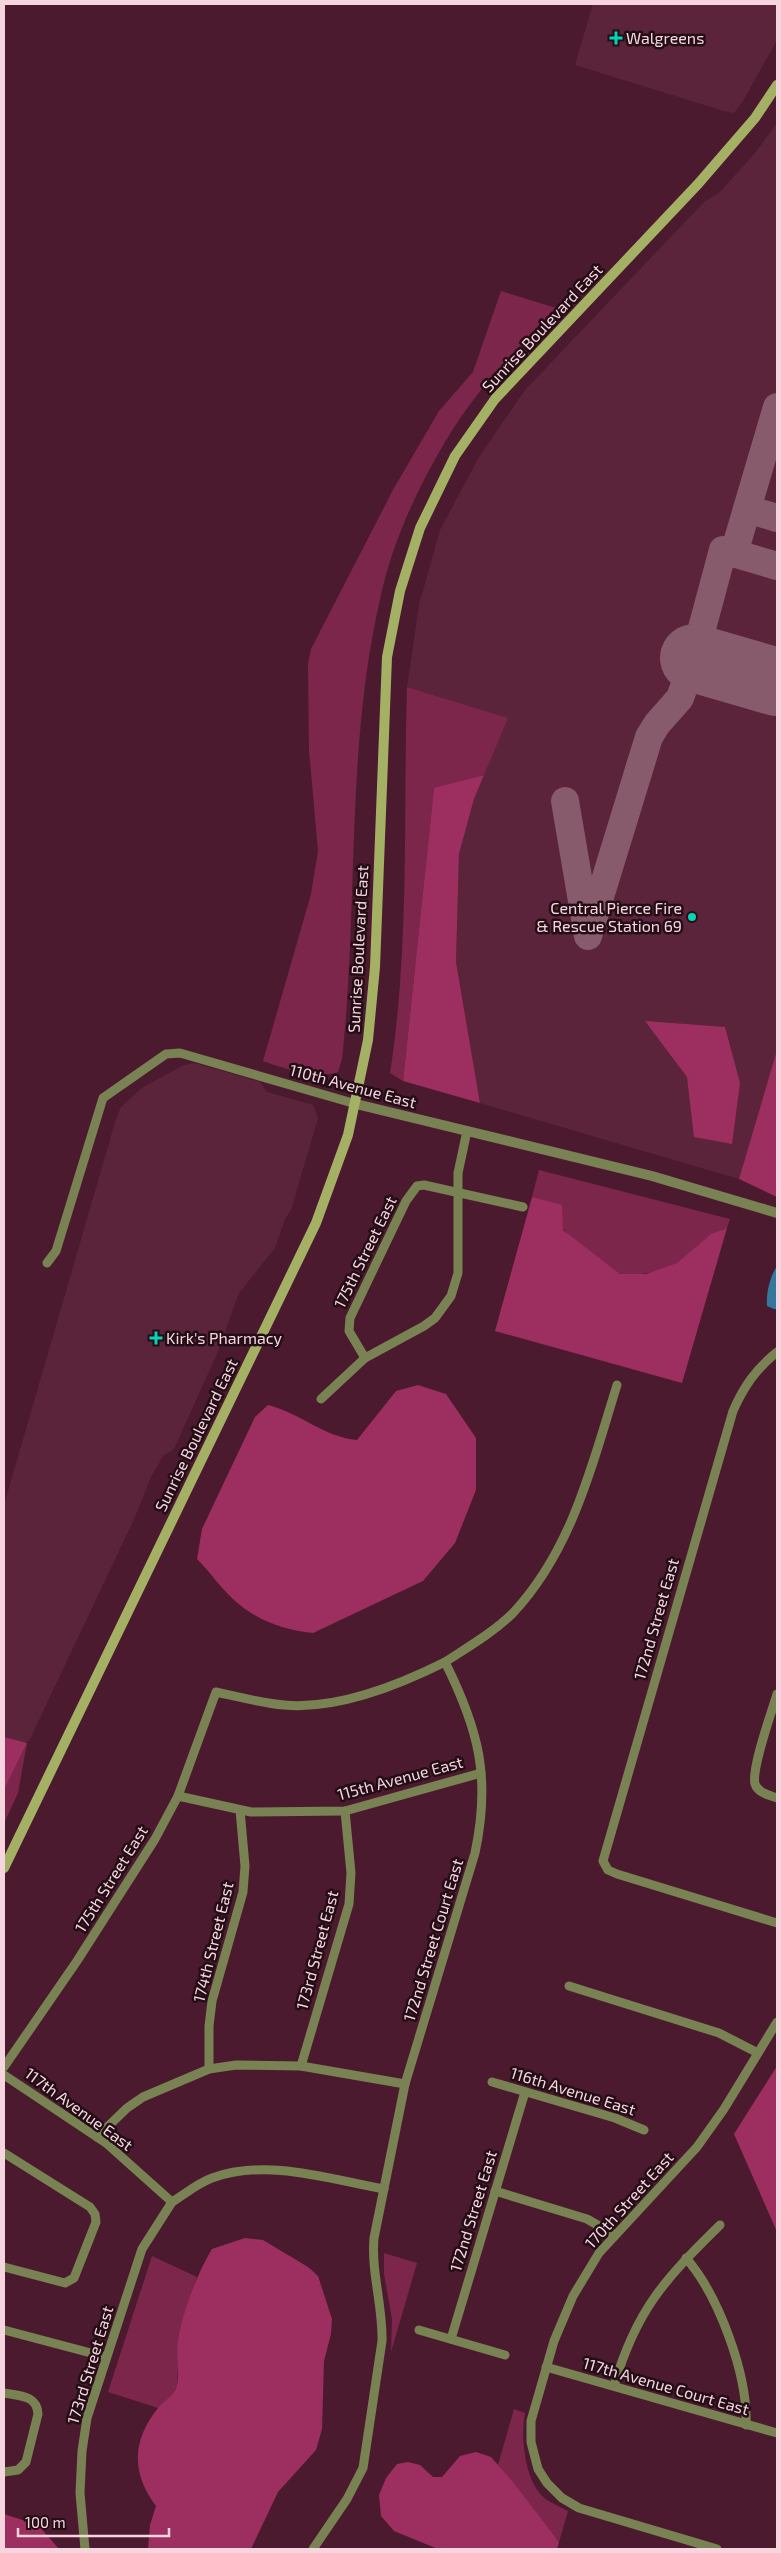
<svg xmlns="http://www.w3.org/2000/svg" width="781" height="2553" font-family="'Exo 2',sans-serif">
<rect width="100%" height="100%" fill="#4c1a2e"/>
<g fill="#5c243a">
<polygon points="593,4 777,4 777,40 743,101 734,113 724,111 575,65"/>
<polygon points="777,123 777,1050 739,1179 480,1103 456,962 459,854 474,799 507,718 407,687 419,605 440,530 479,457 525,390 704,202 720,192 755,153"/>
<polygon points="194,1063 260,1082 267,1092 313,1105 318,1118 291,1210 285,1219 275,1248 239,1293 216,1356 174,1449 163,1456 151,1477 135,1517 29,1741 24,1743 4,1737 4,1505 116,1119 121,1107 143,1087 184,1065"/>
</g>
<g fill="#7c264c">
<path d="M501 291 556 308C515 350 475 391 445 442 417 489 393 541 381 595 345 747 359 905 342 1059L338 1072C322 1079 280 1068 263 1061L311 894 318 851 309 750 308 664 311 649 394 488 439 411 473 372Z"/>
<path d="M407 687 508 718 484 775 434 789 403 1081 390 1073C410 946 403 816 407 687Z"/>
<path d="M539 1170 730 1219 727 1228C703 1236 697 1251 677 1263 662 1271 638 1277 621 1274 601 1271 547 1213 532 1197Z"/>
<polygon points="27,1743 18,1793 4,1823 4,1790"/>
<polygon points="384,2253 417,2263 391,2352 392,2319 384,2274"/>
<polygon points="152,2256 197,2277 180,2333 177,2385 174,2393 158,2408 108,2392"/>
<path d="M514 2409 525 2413C520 2438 525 2485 547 2500 553 2504 561 2507 568 2511L559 2542 498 2465Z"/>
</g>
<g fill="#9c2f5f">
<polygon points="484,775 474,799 459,854 456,962 480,1103 403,1081 434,788"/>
<polygon points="645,1021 725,1027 740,1083 732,1144 694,1137 687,1077"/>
<polygon points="777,1050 777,1197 739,1179"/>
<polygon points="532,1197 562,1205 563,1230 620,1274 646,1274 677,1263 711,1234 727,1228 682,1383 495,1331"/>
<path d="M418 1385 446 1394 476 1438V1490L455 1543 423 1581 313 1633C283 1630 255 1620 233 1599 220 1587 210 1572 197 1559L202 1529 255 1417 268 1405C300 1413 324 1437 357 1440L396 1391Z"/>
<polygon points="4,1737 27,1743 4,1790"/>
<polygon points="777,2066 777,2232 734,2134"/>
<path d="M245 2238 263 2240 308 2267 318 2276 332 2319 331 2334 324 2361 322 2429 316 2450 278 2492 251 2549H148L150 2525 156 2506C131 2473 132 2440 158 2408 165 2399 175 2396 177 2385 180 2371 176 2356 178 2342 181 2315 198 2272 212 2249Z"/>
<polygon points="476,2452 491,2457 513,2482 559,2542 557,2549 438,2549 394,2531 381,2516 379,2495 386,2478 397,2464 408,2462 420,2465 433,2477 442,2477 460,2456"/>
<polygon points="4,2514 38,2525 59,2549 4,2549"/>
</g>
<path fill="#35789e" d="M777 1266V1309H774L767 1306C766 1292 770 1277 777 1266Z"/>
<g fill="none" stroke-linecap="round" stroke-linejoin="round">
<g stroke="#875b6c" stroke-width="28">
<polyline points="747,509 777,518"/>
<polyline points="734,553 777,407"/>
<polyline points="565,801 588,936 649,737 657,724 680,698 694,658 723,550 777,566"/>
</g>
<polyline stroke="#875b6c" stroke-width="68" points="694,658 777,682"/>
<g stroke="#798253" stroke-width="9">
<polyline points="47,1263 56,1251 103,1098 166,1054 180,1053 356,1104"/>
<path d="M777 1352C756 1369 744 1386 733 1411L603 1861 608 1870 617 1874 777 1923"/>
<polyline points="365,1358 349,1331 350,1318 406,1201 417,1186 424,1185 523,1207"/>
<polyline points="321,1399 365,1358 424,1326 435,1318 451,1296 458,1273 458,1173 467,1131"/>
<path d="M777 1694C772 1711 751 1769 755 1784 758 1793 769 1795 777 1798"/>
<polyline points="178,1796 251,1812 345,1811 481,1773"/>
<polyline points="569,1986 719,2033 758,2053"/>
<polyline points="301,2066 349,1904 351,1873 345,1811"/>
<path d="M4 2067 77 1961 155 1839 178 1796 216 1692C239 1697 261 1703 284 1705 337 1710 399 1685 445 1662"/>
<polyline points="209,2069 209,2026 212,2001 243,1892 245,1866 240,1810"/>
<path d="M4 2075 106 2143 172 2202C185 2194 198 2183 212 2178 267 2158 329 2179 384 2189"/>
<polyline points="492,2082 615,2118 644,2130"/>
<polyline points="97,2137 127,2108 143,2097 209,2069 236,2065 301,2066 405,2084"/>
<polyline points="4,2153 90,2207 95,2214 96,2222 74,2278 65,2283 4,2267"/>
<polyline points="495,2191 587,2219 615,2235"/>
<path d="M686 2258C719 2296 748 2375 746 2425"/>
<polyline points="4,2330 106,2357"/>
<polyline points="419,2330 505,2355"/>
<polyline points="451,2339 525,2092"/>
<polyline points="546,2367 777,2433"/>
<path d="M614 2386C636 2310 665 2279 720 2225"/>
<path d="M4 2393C20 2396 37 2395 38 2414L26 2462 18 2470 4 2472"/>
<polyline points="85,2549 80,2493 82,2451 87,2418 142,2249 172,2202"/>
<path d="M313 2549 347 2499 363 2468 382 2341C383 2306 371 2273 374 2238L405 2084 475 1853C491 1778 479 1730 445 1662 468 1647 494 1632 513 1613 572 1550 592 1465 617 1385"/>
<polyline points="717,2549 579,2508 562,2498 547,2483 538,2469 531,2442 531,2421 554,2341 573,2296 599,2253 697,2147 724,2109 777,2022"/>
</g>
<polyline stroke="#798253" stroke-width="10" points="356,1104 652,1176 777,1213"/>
<polyline stroke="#a4b164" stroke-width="10" points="4,1868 316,1223 348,1135 368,1040 375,967 387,657 400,591 420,528 455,456 495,399 698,184 755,118 777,85"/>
</g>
<g fill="#04d5b6" stroke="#240e16" stroke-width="2">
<path d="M613.5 30.5h5v5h5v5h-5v5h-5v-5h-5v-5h5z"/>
<circle cx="692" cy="917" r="5"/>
<path d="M153.5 1330.5h5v5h5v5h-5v5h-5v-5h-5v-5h5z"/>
</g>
<g text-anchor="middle" stroke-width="5" stroke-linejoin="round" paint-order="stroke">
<g font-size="16" fill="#f6d5df" stroke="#240e16" text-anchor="start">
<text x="626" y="44">Walgreens</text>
<text x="682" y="914" text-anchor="end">Central Pierce Fire<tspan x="682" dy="18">&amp; Rescue Station 69</tspan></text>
<text x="166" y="1344">Kirk's Pharmacy</text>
</g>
<g font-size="16" fill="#f6d5df" stroke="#240e16">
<text transform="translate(542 328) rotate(-47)" y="6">Sunrise Boulevard East</text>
<text transform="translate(358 949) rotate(-87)" y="6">Sunrise Boulevard East</text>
<text transform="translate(353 1086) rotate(15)" y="6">110th Avenue East</text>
<text transform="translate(365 1252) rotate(-64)" y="6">175th Street East</text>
<text transform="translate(196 1435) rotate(-64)" y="6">Sunrise Boulevard East</text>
<text transform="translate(656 1619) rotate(-74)" y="6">172nd Street East</text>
<text transform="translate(400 1778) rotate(-15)" y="6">115th Avenue East</text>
<text transform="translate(111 1879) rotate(-58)" y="6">175th Street East</text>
<text transform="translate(433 1940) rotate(-73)" y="6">172nd Street Court East</text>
<text transform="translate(213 1942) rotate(-76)" y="6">174th Street East</text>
<text transform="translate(317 1950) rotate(-75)" y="6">173rd Street East</text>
<text transform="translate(573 2091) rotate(17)" y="6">116th Avenue East</text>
<text transform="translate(79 2109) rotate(36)" y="6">117th Avenue East</text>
<text transform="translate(629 2200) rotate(-48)" y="6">170th Street East</text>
<text transform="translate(473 2211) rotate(-73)" y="6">172nd Street East</text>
<text transform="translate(90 2365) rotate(-73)" y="6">173rd Street East</text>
<text transform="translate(666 2386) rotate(16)" y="6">117th Avenue Court East</text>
</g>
</g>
<rect width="781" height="2553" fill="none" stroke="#f6d5df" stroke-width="10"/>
<path d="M18 2528v8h151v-8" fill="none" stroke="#f6d5df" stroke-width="2.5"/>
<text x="25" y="2528" font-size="15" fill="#f6d5df" stroke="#240e16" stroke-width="4" paint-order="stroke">100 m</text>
</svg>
